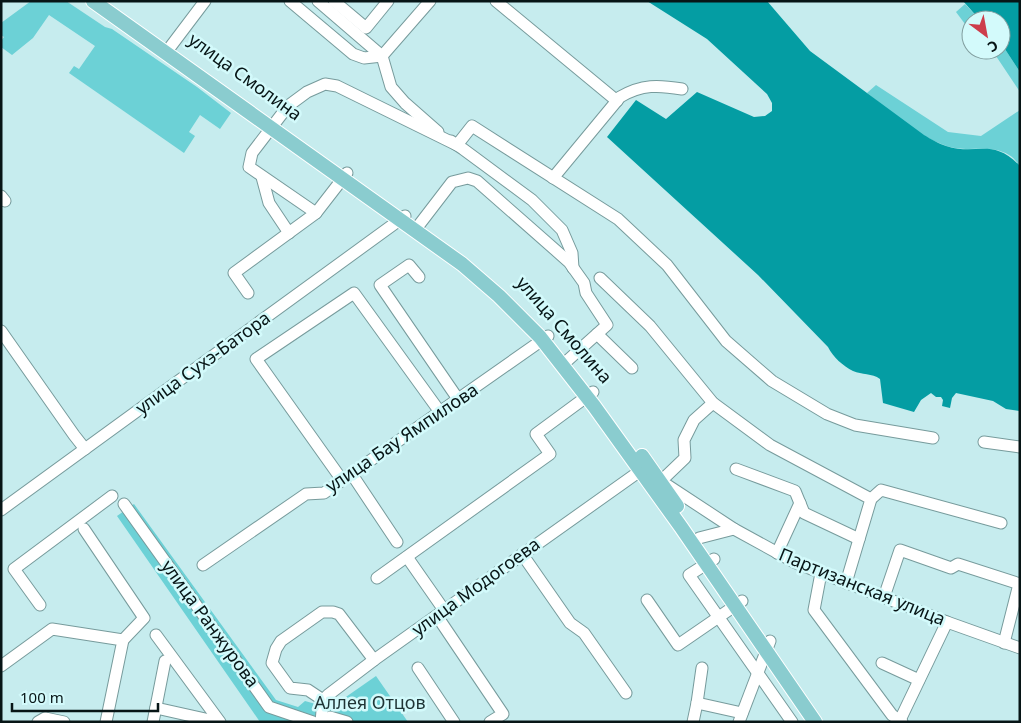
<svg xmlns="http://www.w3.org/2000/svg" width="1021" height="723" font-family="'Noto Sans',sans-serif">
<rect width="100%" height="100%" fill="#c6ecee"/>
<g fill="#6cd1d6">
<polygon points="31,1 66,1 105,27 112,29 197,87 231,113 220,129 200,115 189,132 195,136 184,153 69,73 74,66 79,69 95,46 49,15 33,38 12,55 1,47 1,41 4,37 1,35 1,23"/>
<polygon points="965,4 980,20 971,20 971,32 956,12"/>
<polygon points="1001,43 1020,72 1020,92 992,50 1001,50"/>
<path d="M876 85 948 132 981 136 1020 110V166C1017 162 1013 157 1009 155 989 143 965 154 944 145 916 135 891 111 867 93Z"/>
<polygon points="134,504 276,700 298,707 305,701 330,708 376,676 408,722 260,722 117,516"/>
</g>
<g fill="#049da3">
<path d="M647 1H767L810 51 924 135C931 139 939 144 946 146 977 156 992 137 1020 166V411L1006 409 993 401 956 393 952 398 950 408 942 406 943 400 941 397H936L931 393 921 400 914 412 883 403 880 379C872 373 862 375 853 371 843 366 833 357 828 347L758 275 607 137 636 100 666 119 697 92 754 117 765 116 772 111V103L767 94 707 39Z"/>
<polygon points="963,1 1020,1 1020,72 1001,43 1001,20 980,20"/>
</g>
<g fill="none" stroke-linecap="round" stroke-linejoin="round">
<defs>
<g id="minor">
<polyline points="290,1 353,54 364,58 382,56 430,1"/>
<polyline points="318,1 382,56 391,87 405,103 438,132"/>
<polyline points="334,1 366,28 388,1"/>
<polyline points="496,1 617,101"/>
<polyline points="171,46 205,1"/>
<polyline points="451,141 463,149 532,200 562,230 572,253 573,268"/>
<polyline points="262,177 269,203 289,233"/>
<path d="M553 178 620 97C642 84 659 85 682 89"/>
<polyline points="1,196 5,201"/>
<polyline points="316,213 347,173"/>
<polyline points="419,225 452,182 468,178 477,181 569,262 584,283 586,293 607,325 568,360"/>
<polyline points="419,277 409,265 380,285 458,399"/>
<polyline points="600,278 650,326 713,403 770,445 871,499 846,583"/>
<polyline points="248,293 234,273 316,213 249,167 252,153 288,106 307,92 325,84 337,86 457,145 472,126 618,219 667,265 726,341 772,381 827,414 855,425 933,438"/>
<polyline points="1,331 74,435 85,449"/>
<polyline points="597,334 632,368"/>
<polyline points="713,403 694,420 684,440 685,458 661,481 734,529 796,563 947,622 1020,648"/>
<polyline points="984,442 1020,447"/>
<polyline points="736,469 795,491 804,513 859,539"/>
<polyline points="351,473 397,542"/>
<polyline points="342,480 256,359 354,293 440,412"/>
<polyline points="871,499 881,490 1001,523"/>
<polyline points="124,504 269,707 313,722"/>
<polyline points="1,510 405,216"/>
<polyline points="84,529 144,618 123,640"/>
<polyline points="699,538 734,529"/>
<polyline points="777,553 800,503"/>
<polyline points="522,554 570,623 584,633 626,693"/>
<polyline points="407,557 444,610"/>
<polyline points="714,559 689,575 792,722"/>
<polyline points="203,565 306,494 324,493 548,336"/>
<polyline points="821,573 814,610 892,715 902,722"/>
<polyline points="377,578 550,454 536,434 593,392"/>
<polyline points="884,597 900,550 951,568 958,564 1020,584"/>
<polyline points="647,600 678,645 742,601"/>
<polyline points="40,605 14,569 112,496"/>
<polyline points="437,616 503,714 490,722"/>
<polyline points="156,635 220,722"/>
<polyline points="1004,643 1019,584"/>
<polyline points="882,663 919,680"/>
<polyline points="1,666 52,629 123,640 106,722"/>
<polyline points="418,668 454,722"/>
<polyline points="323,700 308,690 290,688 272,663 276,649 281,641 322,612 333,612 339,614 374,660"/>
<polyline points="697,703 742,713"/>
<polyline points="156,708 219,722"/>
<polyline points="330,717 347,722"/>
<polyline points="900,720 947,622"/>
<polyline points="38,722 45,718 64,722"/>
<polyline points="153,722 165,661"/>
<polyline points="321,722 323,700 328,695 374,660 647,466"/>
<polyline points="693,722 697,703 702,668"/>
<polyline points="739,722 770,641"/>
</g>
<g id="major">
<polyline points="93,1 462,264 499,296 540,337 594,406 681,527 815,722"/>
<polyline points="642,456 677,506"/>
</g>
</defs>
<use href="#minor" stroke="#779b9c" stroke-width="13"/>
<use href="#major" stroke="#fff" stroke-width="16"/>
<use href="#minor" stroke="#fff" stroke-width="11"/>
<use href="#major" stroke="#8acccf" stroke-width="14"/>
</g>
<g text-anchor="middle" stroke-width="5" stroke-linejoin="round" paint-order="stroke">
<g font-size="18" fill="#071516" stroke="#d3fafb">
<text transform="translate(245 77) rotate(36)" y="6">улица Смолина</text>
<text transform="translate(564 330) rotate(49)" y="6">улица Смолина</text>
<text transform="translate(203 363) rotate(-36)" y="6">улица Сухэ-Батора</text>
<text transform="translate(402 438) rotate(-34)" y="6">улица Бау Ямпилова</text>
<text transform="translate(476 587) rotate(-36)" y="6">улица Модогоева</text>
<text transform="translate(862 587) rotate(22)" y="6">Партизанская улица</text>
<text transform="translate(210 624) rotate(54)" y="6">улица Ранжурова</text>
</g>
<g font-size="18" fill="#1f3435" stroke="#d3fafb">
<text x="370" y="709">Аллея Отцов</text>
</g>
</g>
<rect width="1021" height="723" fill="none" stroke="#071516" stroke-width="5"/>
<g transform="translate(986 35) rotate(148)"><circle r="24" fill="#d3fafb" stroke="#819e9f"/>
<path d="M0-4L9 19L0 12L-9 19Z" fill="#cd3d4b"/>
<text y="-8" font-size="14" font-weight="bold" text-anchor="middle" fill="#071516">С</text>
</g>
<path d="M12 703v8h146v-8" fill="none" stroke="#071516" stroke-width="2.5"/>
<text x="20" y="703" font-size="15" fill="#071516" stroke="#d3fafb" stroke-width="4" paint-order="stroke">100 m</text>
</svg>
